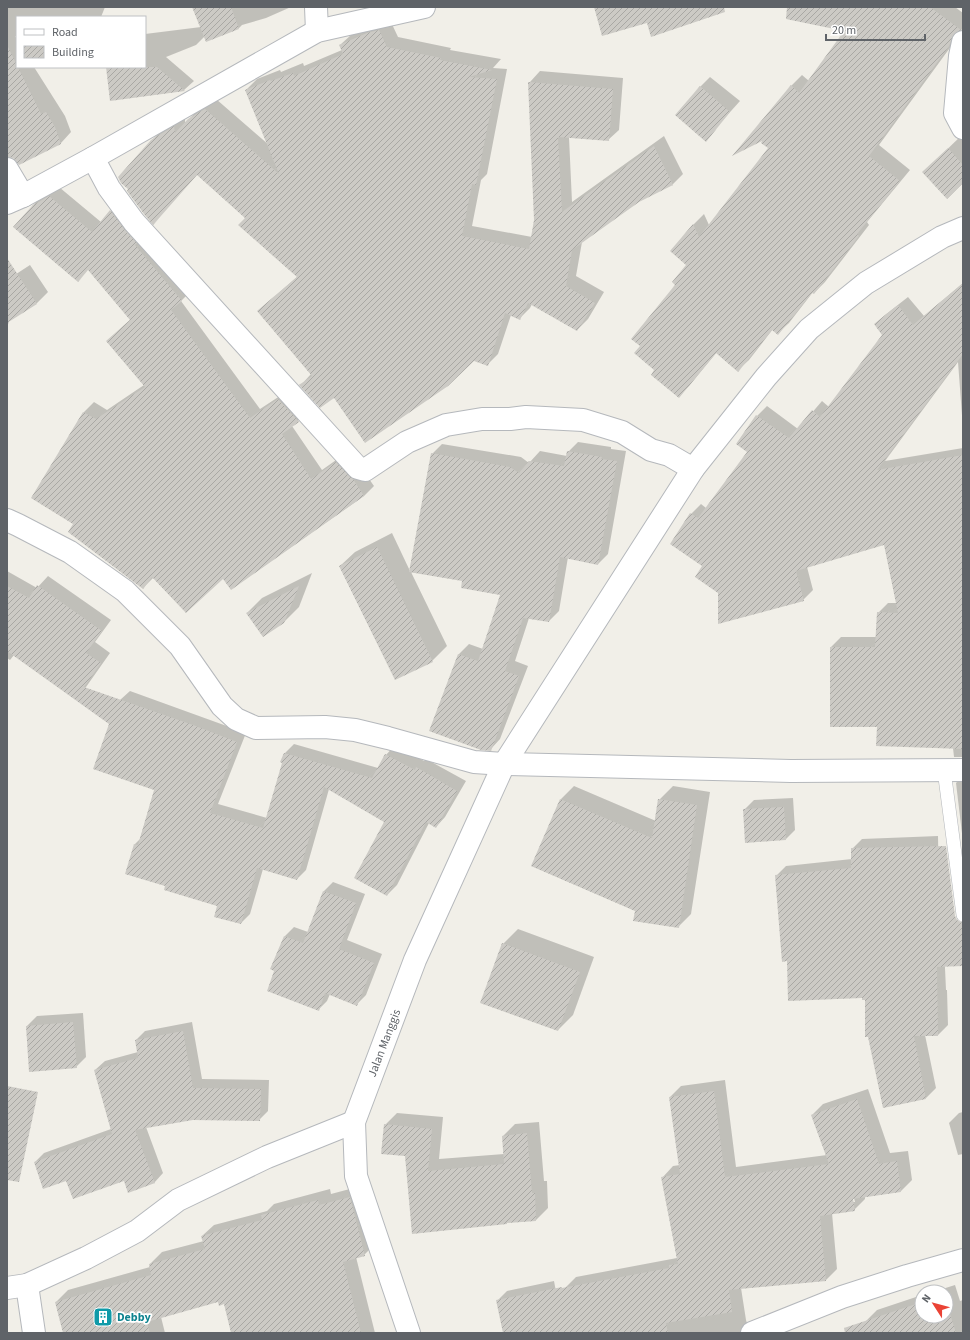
<svg xmlns="http://www.w3.org/2000/svg" width="970" height="1340" font-family="'Source Sans 3',sans-serif">
<defs>
<pattern id="building-hatch" width="6" height="6" patternUnits="userSpaceOnUse"><rect width="6" height="6" fill="#cccac5"/><path d="M-1 1l2-2M0 6l6-6M5 7l2-2" fill="none" stroke="#a9a8a4"/></pattern>
</defs>
<rect width="100%" height="100%" fill="#f1efe8"/>
<g fill="#0003" fill-rule="evenodd">
<polygon points="7,7 105,7 101,17 17,17 17,37 15,36 17,39 17,67 34,67 65,116 71,132 61,143 19,164 14,157 7,156"/>
<polygon points="193,7 291,7 266,18 242,25 239,28 205,36 196,45 166,57 194,81 184,90 107,67 145,67 145,34 201,27"/>
<polygon points="789,7 955,7 963,13 963,26 960,34 879,145 910,170 867,222 869,225 825,282 814,293 813,292 789,323 778,333 773,329 749,360 738,370 717,352 689,386 678,397 656,370 641,346 677,285 687,265 693,225 704,214 709,225 769,148 791,86 802,75 809,81 846,31"/>
<polygon points="390,20 398,37 451,48 450,50 501,59 493,68 507,69 487,174 481,180 472,226 532,237 535,220 530,82 540,71 623,78 619,130 608,140 569,137 572,202 664,136 683,174 673,184 639,201 582,242 576,276 604,292 588,319 577,330 532,304 530,308 520,318 511,315 498,354 488,364 474,360 334,397 301,385 311,374 258,311 298,276 247,218 198,174 152,140 163,129 185,117 185,123 200,108 216,99 269,145 246,90 257,79 280,70 281,72 303,63 304,66 342,50 340,45 351,35 378,22"/>
<polygon points="710,77 740,101 705,140 700,87"/>
<polygon points="963,134 963,182 934,162"/>
<polygon points="59,187 101,222 120,202 191,291 181,301 260,409 289,390 308,412 292,426 322,470 346,453 362,469 374,486 364,496 231,589 223,577 154,577 143,588 74,524 32,498 84,412 94,402 107,410 144,385 107,341 131,319 89,269 32,206 42,196"/>
<polygon points="30,265 48,292 37,303 9,321 7,328 7,280"/>
<polygon points="963,283 963,429 958,362 885,461 963,448 963,757 954,757 953,748 831,647 841,637 876,637 878,613 888,603 897,603 885,544 807,567 813,590 803,600 719,592 704,566 691,514 701,504 706,508 749,452 737,443 757,416 767,406 798,429 822,401 829,407 884,335 875,324 885,315 908,297 924,316"/>
<polygon points="578,442 611,447 611,449 626,451 608,554 598,564 568,557 559,611 549,621 529,618 515,661 528,666 500,739 490,750 431,730 459,654 469,644 483,649 502,594 463,580 411,572 447,646 432,661 340,566 355,552 392,533 410,571 432,454 442,444 521,457 529,463 540,451 567,456 568,452"/>
<polygon points="7,571 37,588 48,576 111,620 95,642 110,653 86,687 77,697 14,655 10,660 7,658"/>
<polygon points="312,573 299,607 284,622 247,613 262,598"/>
<polygon points="130,691 246,733 218,804 267,818 283,763 281,762 285,753 294,744 378,768 386,755 395,745 424,761 426,759 466,781 445,817 436,827 429,823 397,885 387,895 385,821 329,789 306,870 297,879 263,869 250,914 241,923 219,905 166,885 126,874 135,844 140,839 155,789 120,700"/>
<polygon points="963,776 963,842 956,783"/>
<polygon points="574,786 656,821 659,800 673,786 710,792 691,914 678,927 636,911 532,866 561,799"/>
<polygon points="793,798 795,830 786,839 744,810 754,800"/>
<polygon points="938,836 940,946 944,946 946,990 947,990 948,1025 938,1035 925,1035 936,1088 926,1098 884,1107 866,999 788,960 776,876 786,866 852,859 852,849 862,839"/>
<polygon points="333,882 365,894 347,940 382,954 366,995 357,1004 330,994 327,1001 318,1010 276,970 272,969 285,936 294,927 308,932 324,891"/>
<polygon points="518,929 594,957 573,1015 558,1030 503,944"/>
<polygon points="83,1013 86,1057 76,1067 27,1026 37,1016"/>
<polygon points="192,1022 202,1079 269,1080 268,1111 259,1120 193,1119 146,1127 163,1173 154,1183 124,1180 67,1180 35,1162 44,1153 111,1129 95,1070 105,1061 138,1052 136,1040 145,1031"/>
<path d="M725 1080 736 1167 827 1155 812 1115 823 1104 868 1089 890 1153 908 1151 912 1180 901 1191 865 1196V1199L854 1210 832 1213 837 1269 826 1280 741 1288 746 1320 750 1333H582L565 1288 576 1277 677 1258 662 1178 673 1166 680 1165 670 1097 681 1086ZM853 1194 855 1202H853Z"/>
<polygon points="963,1112 963,1154 958,1155 949,1123 959,1113"/>
<polygon points="397,1113 443,1117 439,1159 504,1154 503,1136 515,1124 539,1122 544,1181 547,1181 548,1208 536,1220 508,1222 413,1233 406,1155 385,1125"/>
<polygon points="361,1186 376,1243 364,1255 356,1257 375,1333 232,1333 224,1303 219,1301 161,1317 165,1333 64,1333 56,1302 68,1290 150,1267 150,1264 162,1252 204,1241 202,1236 214,1225 267,1211 274,1204 330,1189 331,1194"/>
<polygon points="554,1281 564,1333 504,1333 498,1300 507,1291"/>
<polygon points="955,1285 960,1301 963,1300 963,1333 865,1333 866,1321 877,1310 922,1295 922,1316 946,1316 946,1292 933,1292"/>
</g>
<g fill="url(#building-hatch)">
<polygon points="192,7 231,7 239,29 206,42"/>
<polygon points="594,7 724,7 725,12 651,37 647,23 602,36"/>
<polygon points="787,7 930,7 961,30 954,34 949,46 869,156 900,181 857,234 859,236 814,294 812,293 778,335 772,330 738,372 716,353 679,398 651,375 654,370 634,353 640,346 631,339 675,285 672,282 686,265 670,251 693,224 699,237 768,148 761,143 762,141 732,156 791,85 799,93 844,31 786,19"/>
<polygon points="379,30 387,47 441,58 440,60 492,70 469,77 497,79 476,185 472,184 462,236 529,249 534,220 528,82 613,89 609,141 558,137 562,212 654,146 673,185 639,202 572,250 566,286 595,303 577,331 528,303 520,320 505,313 488,366 474,361 448,386 365,443 334,398 320,408 299,385 312,376 257,311 297,277 238,225 245,218 197,175 153,225 144,214 127,191 128,189 121,183 118,177 151,140 174,126 175,133 188,119 205,109 279,174 245,90 270,80 271,81 293,73 294,76 343,54 339,45 367,33"/>
<polygon points="7,45 41,114 46,112 55,127 61,144 19,165 13,158 7,157"/>
<polygon points="106,67 157,67 185,91 110,101"/>
<polygon points="700,86 730,112 706,142 675,115"/>
<polygon points="948,148 963,165 963,183 947,199 922,172"/>
<polygon points="49,196 92,232 110,210 124,229 137,243 135,245 182,301 171,310 250,418 278,399 299,422 282,434 311,479 336,462 349,476 353,479 364,496 231,590 223,579 186,613 152,577 143,589 68,532 73,524 31,498 83,412 96,419 145,387 106,341 130,320 88,270 78,282 13,227 32,206"/>
<polygon points="7,258 37,304 7,323"/>
<polygon points="963,283 963,354 877,470 963,455 963,749 876,746 877,727 830,727 830,647 875,647 877,612 898,613 884,545 796,571 804,601 718,624 718,593 695,577 702,566 670,544 690,513 698,518 747,452 736,444 756,415 789,438 812,410 820,417 882,335 874,324 898,305 913,325"/>
<polygon points="567,451 602,457 601,459 617,461 598,565 560,557 549,622 523,618 505,671 519,676 491,751 481,750 429,731 458,654 478,661 500,595 461,588 462,581 409,572 431,453 510,467 519,473 529,461 564,466"/>
<polygon points="377,547 433,662 395,680 339,566"/>
<polygon points="37,585 102,631 86,653 101,663 84,687 193,725 237,742 210,813 263,828 282,763 280,762 284,753 372,778 385,754 415,770 416,767 457,791 436,828 426,822 387,896 354,878 384,822 324,787 297,880 257,868 241,924 214,917 217,906 164,890 165,886 125,874 134,844 138,845 154,790 93,769 109,724 7,651 7,586 29,598"/>
<polygon points="299,586 284,623 263,637 246,613"/>
<polygon points="560,799 652,838 658,799 697,805 679,928 633,921 635,911 531,866"/>
<polygon points="784,807 786,840 745,843 743,809"/>
<polygon points="946,846 955,916 957,920 963,923 963,966 937,967 938,1036 914,1036 926,1099 883,1108 868,1037 865,1037 865,1000 862,1000 862,998 788,1001 787,961 782,962 775,875 851,868 851,848"/>
<polygon points="323,891 356,903 339,949 374,963 357,1006 325,993 319,1011 267,991 274,971 270,969 284,936 303,943"/>
<polygon points="502,943 580,972 558,1031 480,1003"/>
<polygon points="73,1022 77,1068 29,1072 26,1026"/>
<polygon points="183,1031 193,1088 261,1089 260,1121 193,1120 135,1130 155,1183 128,1193 124,1181 73,1199 66,1181 43,1189 34,1162 112,1134 94,1070 138,1058 135,1040"/>
<polygon points="7,1086 38,1092 19,1182 7,1180"/>
<polygon points="714,1091 725,1177 829,1164 811,1115 857,1099 879,1164 897,1161 901,1192 853,1199 855,1211 820,1216 826,1281 729,1290 732,1312 666,1323 668,1333 503,1333 496,1300 562,1287 562,1288 669,1268 669,1265 678,1264 661,1177 680,1174 669,1097"/>
<polygon points="384,1124 432,1129 428,1171 504,1164 502,1136 527,1133 532,1193 535,1193 536,1221 507,1223 507,1224 412,1234 405,1156 381,1154"/>
<polygon points="350,1197 365,1256 343,1262 361,1333 231,1333 224,1304 219,1306 218,1302 147,1322 150,1333 63,1333 55,1302 151,1275 149,1264 205,1249 201,1236 262,1220 261,1215 318,1200 319,1205"/>
<polygon points="946,1301 956,1333 845,1333 844,1328 922,1302 922,1316 946,1316"/>
</g>
<g fill="none" stroke-linecap="round" stroke-linejoin="round">
<defs>
<polyline id="service" points="944,770 963,915"/>
<g id="minor">
<polyline points="316,7 317,31"/>
<polyline points="963,42 960,56 955,113 963,128"/>
<polyline points="93,158 109,188 134,222 358,468 365,470 407,442 446,425 482,419 510,419 526,417 583,420 622,432 651,450 669,455 693,469"/>
<polyline points="7,169 23,196"/>
<polyline points="7,203 23,196 93,158 317,31 424,7"/>
<polyline points="7,520 18,525 70,552 125,591 180,646 222,706 236,719 256,728 325,727 355,730 388,738 474,762 504,764 791,771 963,770"/>
<polyline points="27,1285 34,1333"/>
<polyline points="7,1288 27,1285 86,1258 137,1231 178,1200 267,1157 354,1122"/>
<polyline points="409,1333 356,1176 354,1122 415,960 504,764 693,469 766,377 809,329 866,283 942,237 963,228"/>
<polyline points="752,1333 842,1297 907,1276 963,1260"/>
</g>
</defs>
<use href="#service" stroke="#b5b8bc" stroke-width="14"/>
<use href="#minor" stroke="#b5b8bc" stroke-width="24"/>
<use href="#service" stroke="#fff" stroke-width="13"/>
<use href="#minor" stroke="#fff" stroke-width="22"/>
</g>
<defs>
<symbol id="building-square" viewBox="-11 -11 22 22"><rect x="-9" y="-9" width="18" height="18" rx="4" fill="#0f9aa8" stroke="#fff"/><path d="M-4-6H4V6H1V3H-1V6H-4ZM-2.5-4.3h1.7v1.8h-1.7ZM.8-4.3h1.7v1.8H.8ZM-2.5-1h1.7V.8h-1.7ZM.8-1h1.7V.8H.8Z" fill="#fff"/></symbol>
</defs>
<g fill-rule="evenodd">
<use href="#building-square" x="92" y="1306" width="22" height="22"/>
</g>
<g text-anchor="middle" stroke-width="3.5" stroke-linejoin="round" paint-order="stroke">
<g font-size="12" fill="#5f6368" stroke="#fff">
<text transform="translate(384 1043) rotate(-69)" y="4">Jalan Manggis</text>
</g>
<g font-size="12" font-weight="bold" fill="#0d838f" stroke="#fff" text-anchor="start">
<text x="117" y="1321">Debby</text>
</g>
</g>
<rect width="970" height="1340" fill="none" stroke="#5f6368" stroke-width="16"/>
<rect x="16" y="16" width="130" height="52" fill="#ffffff" stroke="#bfc1c3"/>
<rect x="24" y="29" width="20" height="6" fill="#ffffff" stroke="#bfc1c3"/>
<text x="52" y="36" font-size="12" fill="#5f6368">Road</text>
<rect x="24" y="46" width="20" height="12" fill="url(#building-hatch)" stroke="#bfc1c3"/>
<text x="52" y="56" font-size="12" fill="#5f6368">Building</text>
<g transform="translate(934 1304) rotate(306)"><circle r="19" fill="#ffffff" stroke="#bfc1c3"/>
<path d="M0-3L7 15L0 10L-7 15Z" fill="#ea4335"/>
<text y="-6" font-size="11" font-weight="bold" text-anchor="middle" fill="#5f6368">N</text>
</g>
<path d="M826 34v6h99v-6" fill="none" stroke="#5f6368" stroke-width="2"/>
<text x="832" y="34" font-size="12" fill="#5f6368" stroke="#ffffff" stroke-width="3" paint-order="stroke">20 m</text>
</svg>
